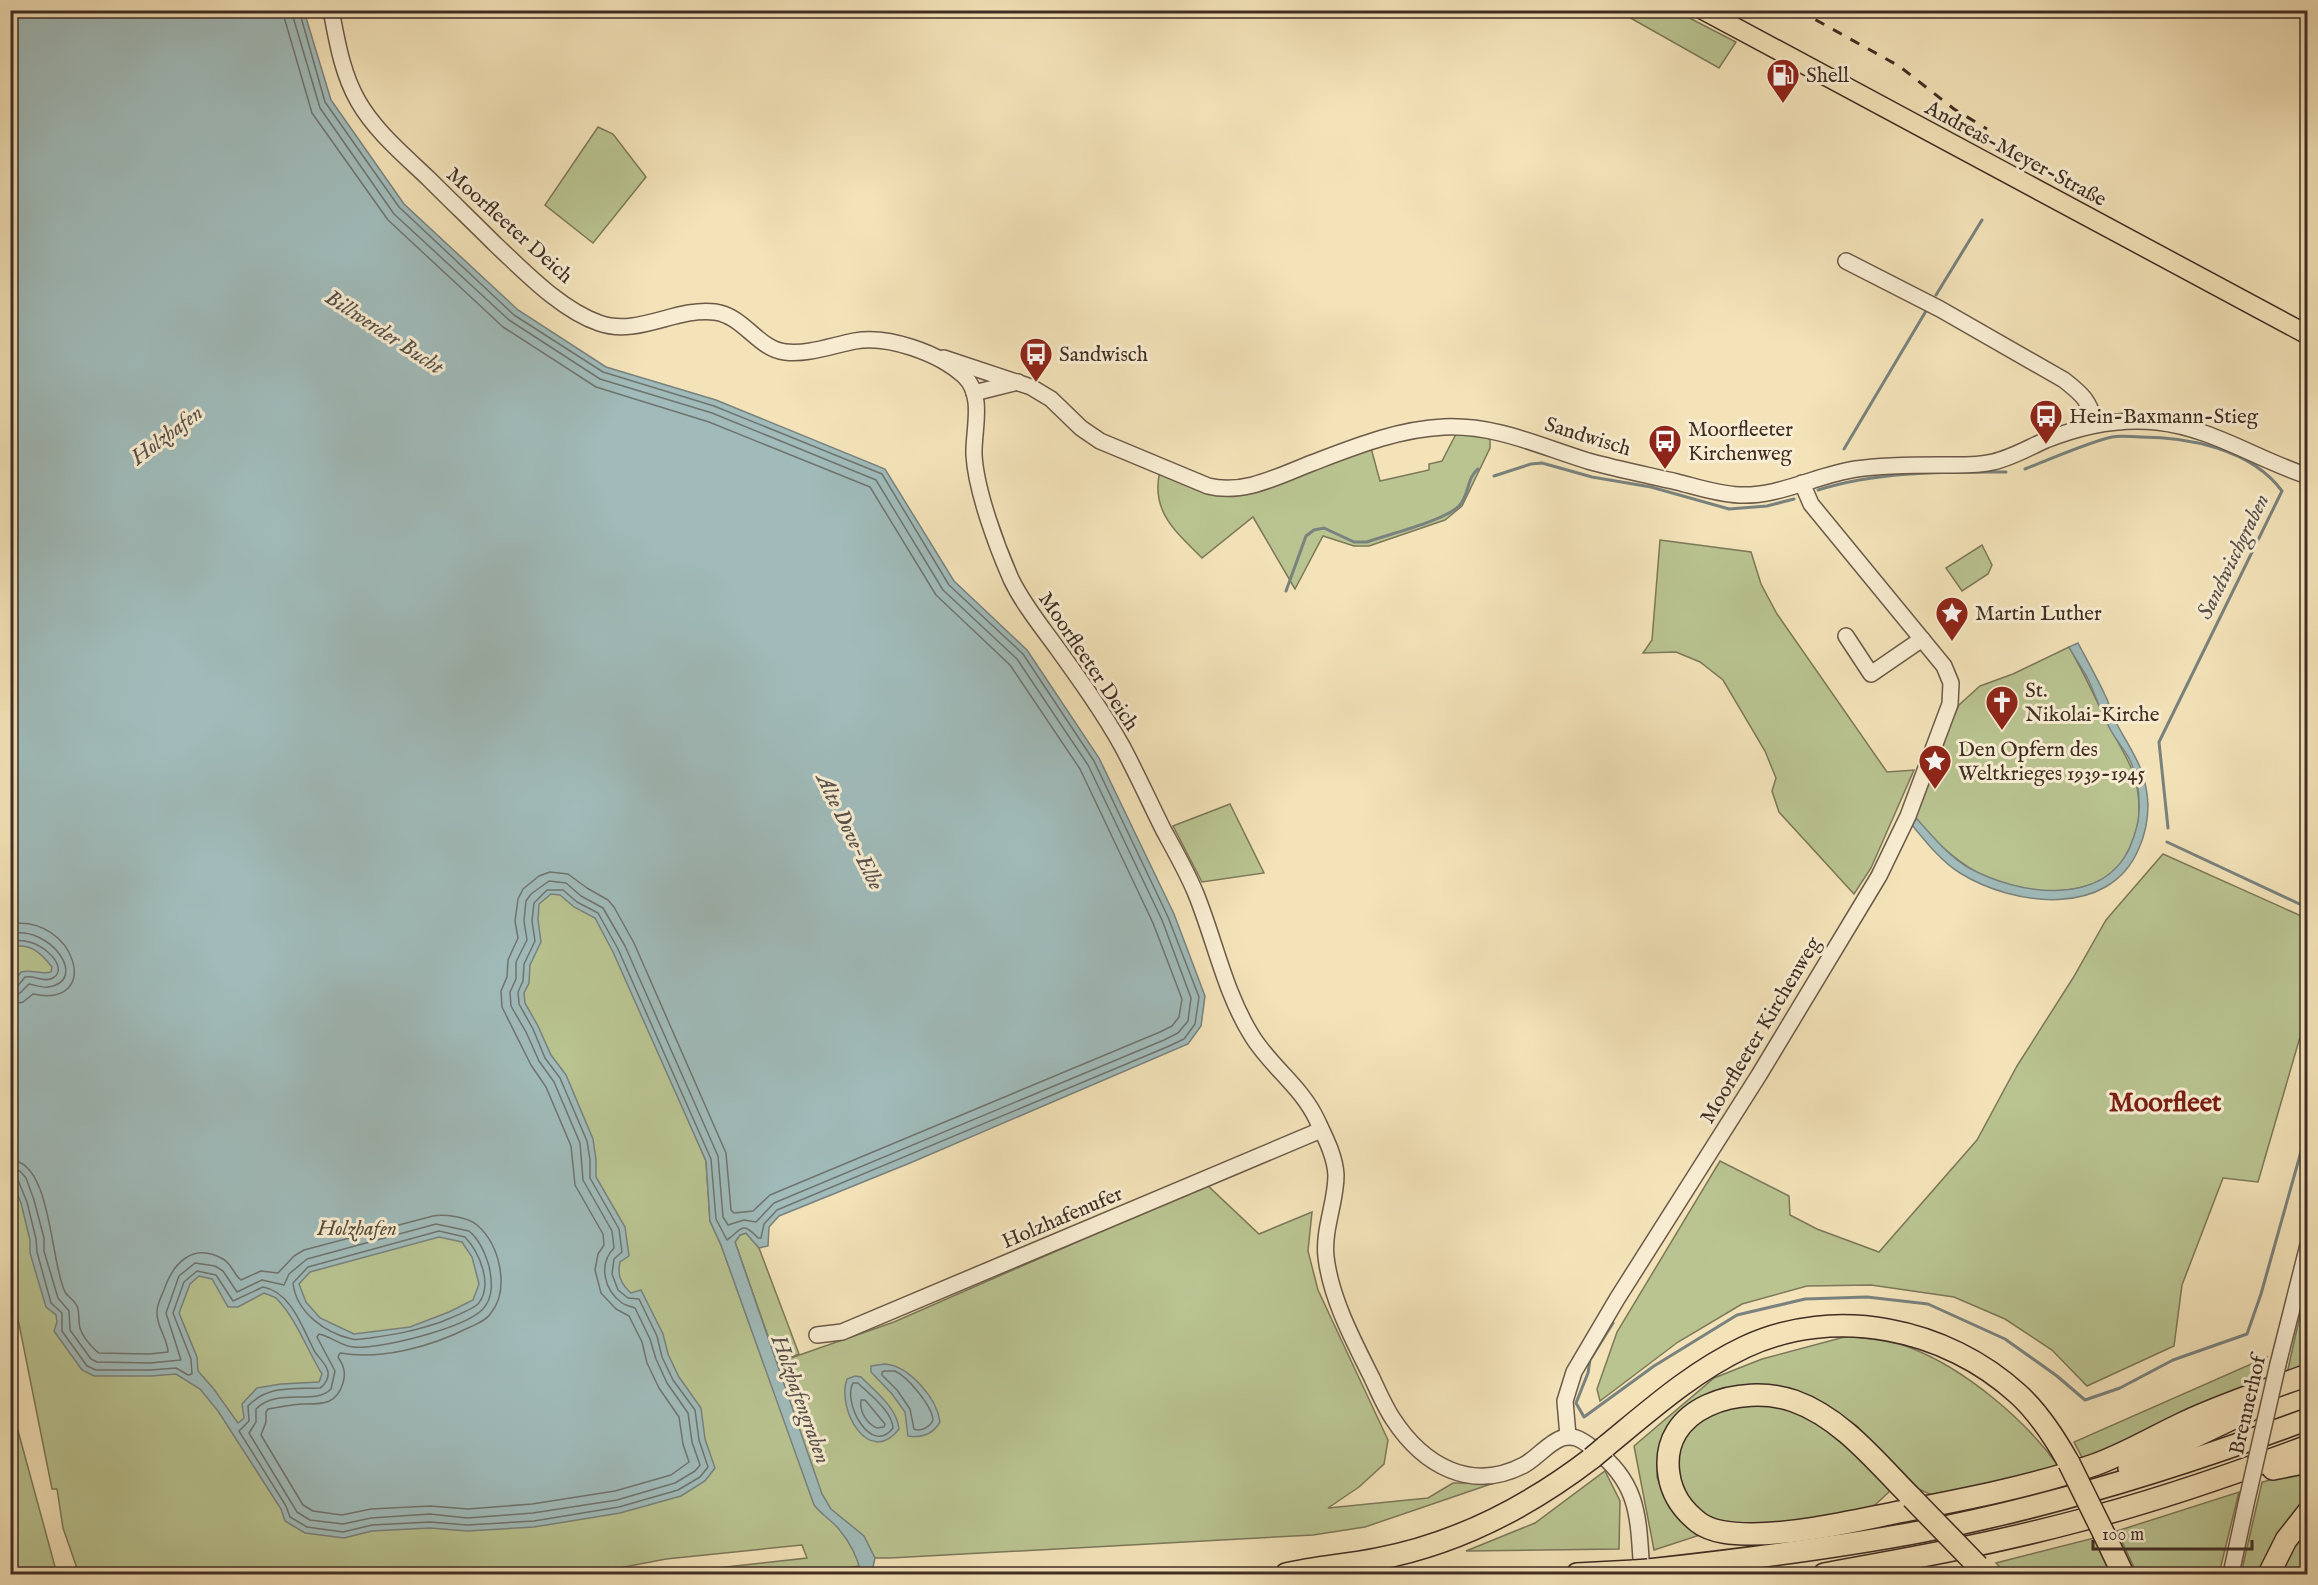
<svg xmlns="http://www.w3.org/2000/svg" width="2318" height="1585" font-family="'IM FELL English',serif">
<rect width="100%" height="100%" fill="#f4e3b9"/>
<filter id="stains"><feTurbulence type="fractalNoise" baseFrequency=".00333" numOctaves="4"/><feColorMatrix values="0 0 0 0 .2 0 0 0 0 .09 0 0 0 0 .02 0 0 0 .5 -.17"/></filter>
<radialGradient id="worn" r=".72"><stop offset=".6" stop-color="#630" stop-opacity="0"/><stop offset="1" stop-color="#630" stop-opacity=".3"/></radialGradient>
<g fill="#b9c491" stroke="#7c785a" stroke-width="1.5">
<polygon points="1618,11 1676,11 1736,42 1719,68"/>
<polygon points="598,127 613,134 646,177 593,243 545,205"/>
<polygon points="10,177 585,876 706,1161 710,1221 721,1245 765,1367 894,1322 1207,1185 1259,1234 1312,1212 1308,1251 1318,1290 1388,1440 1384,1464 1359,1487 1328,1508 1428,1498 1453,1483 1494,1483 1365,1527 1313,1535 890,1558 875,1558 873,1555 854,1552 860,1566 803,1574 663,1574 807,1558 802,1545 666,1559 588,1574 79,1574 63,1528 57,1489 52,1489 19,1324 11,1291"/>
<path d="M1457 432 1485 435 1490 440V448L1462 506 1445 520 1369 546H1354L1323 536 1295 589 1253 517 1202 558C1176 532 1150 511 1160 471L1206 489 1235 496 1371 448 1380 481 1429 470V464L1442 461Z"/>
<polygon points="1660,540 1751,552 1761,584 1777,614 1887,772 1914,770 1871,868 1854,894 1779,812 1772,791 1776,778 1765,751 1723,680 1700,662 1676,652 1643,653 1652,640"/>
<polygon points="1982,545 1992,565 1988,574 1962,591 1946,568"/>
<path d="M2069 647C2083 671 2094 695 2106 720 2123 754 2140 771 2139 812 2139 824 2135 836 2130 847 2125 858 2116 872 2105 878 2072 897 2023 893 1990 879 1964 868 1929 839 1914 815L1940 761 1946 733 1959 705 1980 686 2013 674Z"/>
<polygon points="1230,804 1264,873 1202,882 1173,826"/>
<polygon points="2163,854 2308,919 2307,1013 2258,1182 2223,1178 2182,1285 2174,1346 2087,1386 2052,1350 2005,1319 1954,1297 1871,1285 1807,1286 1742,1304 1678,1342 1600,1401 1597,1389 1617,1332 1720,1161 1789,1196 1790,1215 1817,1229 1879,1252 1977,1140 2017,1066 2073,978 2106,920"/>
<polygon points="746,1233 759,1248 799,1354 777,1362 735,1242 740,1235"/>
<polygon points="2307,1284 2307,1369 2286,1378"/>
<path d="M1848 1336C1868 1339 1892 1340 1911 1348 1965 1369 2026 1420 2059 1467L1938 1498 1908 1484 1857 1426 1813 1401 1764 1387H1732L1695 1402 1671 1424 1658 1453 1657 1477 1669 1507 1697 1536 1654 1550 1634 1446 1714 1378 1762 1359Z"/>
<polygon points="2267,1357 2259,1386 2085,1463 2074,1442"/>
<polygon points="1744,1402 1803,1412 1846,1444 1890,1491 1875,1505 1875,1511 1784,1526 1728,1526 1691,1507 1677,1488 1674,1452 1694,1422"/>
<polygon points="11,1405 57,1574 11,1574"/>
<polygon points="1605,1471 1620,1501 1619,1549 1466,1551 1535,1523"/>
<path d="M2307 1471V1499C2286 1523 2270 1543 2262 1574H2241L2262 1482Z"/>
<polygon points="2239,1492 2219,1574 2137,1574 2117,1531"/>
<polygon points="2307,1529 2307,1574 2280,1574 2292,1546"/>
<polygon points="2094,1538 2113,1574 2006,1574 1996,1563"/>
</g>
<g fill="#a0bbba" stroke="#79827e" stroke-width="1.5" fill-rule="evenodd">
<path d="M11 10 304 11 331 100 404 204 518 310 606 367 716 400 885 469 954 581 1027 650 1099 758 1174 914 1205 996 1201 1026 1188 1044 910 1163 779 1216 769 1227 768 1246 759 1248 746 1233 740 1235 735 1242 822 1494 831 1509 864 1536 875 1558 873 1567 874 1574H861C858 1557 849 1541 838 1528 831 1520 821 1514 814 1505L721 1245 710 1221 706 1161 613 952 595 918 574 907 560 895 551 894 539 904 538 920 541 942 530 965 529 983 524 993 525 1003 538 1026 551 1055 566 1075 593 1139 596 1160V1177L625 1227 629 1256 620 1262C617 1275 621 1284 631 1293L641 1290 663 1334 668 1354 679 1377 701 1408 705 1439 715 1468 705 1481 681 1496 620 1513 534 1527 467 1531 430 1528 372 1531 344 1538 305 1533 285 1521 281 1509 218 1411 200 1389 176 1374 151 1376H94L82 1370 54 1331 57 1322 56 1315 46 1307 30 1253V1240L21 1203 10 1176 11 985 21 972C32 969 41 975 51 972L52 967C41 953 29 941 10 948ZM439 1237 462 1242 472 1257 479 1284 473 1300 449 1312 410 1327 354 1334 320 1318 306 1302 299 1284 310 1272ZM199 1276 212 1279 228 1307H238L264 1293C269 1295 274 1296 277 1299 297 1320 307 1350 322 1374L319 1382 281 1384 257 1388 242 1404 244 1418 238 1423 213 1388 198 1371 197 1357 179 1313 190 1284Z"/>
<path d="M2078 643C2087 660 2097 678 2105 695 2109 702 2110 710 2113 717 2129 748 2146 766 2148 804 2148 819 2145 835 2139 848 2110 919 2013 906 1960 873 1941 861 1926 842 1912 825L1916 818C1932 835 1948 856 1969 868 2017 894 2102 909 2130 847 2134 837 2139 824 2139 812 2140 794 2137 771 2127 755 2121 745 2113 736 2108 725 2100 710 2095 694 2088 679 2082 668 2075 658 2069 647Z"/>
<path d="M885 1364C909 1366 937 1398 940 1422 933 1434 921 1438 908 1436L905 1412 892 1394 871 1372V1366Z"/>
<path d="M855 1376 861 1377C876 1392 897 1408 899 1429 869 1468 836 1409 847 1379Z"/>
</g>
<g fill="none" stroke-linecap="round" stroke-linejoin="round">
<g stroke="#70746f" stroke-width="1.5">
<path d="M10 924C76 914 103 1009 33 994L23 1002 10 1005"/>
<path d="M10 934C50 924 90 981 48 987 42 988 35 985 29 984L20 993 10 996"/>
<path d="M10 942C36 933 72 967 53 978 44 983 35 975 25 977L17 987 10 988"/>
<path d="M10 1160C52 1161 50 1262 65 1292 68 1297 74 1300 77 1306 80 1313 78 1321 80 1328 82 1336 93 1349 99 1353L149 1354 168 1352C168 1339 156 1326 157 1312 157 1304 161 1297 164 1290 173 1263 193 1242 223 1259 232 1264 234 1275 241 1280L261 1271 278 1273 294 1256 304 1250 433 1216C445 1214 468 1217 477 1225 500 1245 510 1289 491 1313 486 1321 476 1324 468 1328 430 1347 382 1360 340 1353L338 1357C344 1366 346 1373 343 1383 336 1406 321 1404 301 1404 290 1405 279 1407 268 1409L266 1412V1422L261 1435 303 1505 313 1511 342 1515 371 1509 430 1506 468 1509 532 1504 615 1491 671 1475 689 1462 683 1444 679 1417 659 1388 647 1363 642 1342 629 1316 616 1309 601 1293 595 1270 598 1254 604 1245 603 1234 575 1185 571 1146 546 1087 531 1065 502 1007 501 991 507 977 508 960 518 938 515 921 518 899 523 889 539 876 550 872 568 874 587 888 608 900 614 907 634 943 726 1153 731 1210 734 1213 753 1211 770 1195 1160 1032 1172 1026 1179 1017 1182 999 1153 923 1080 769 1010 665 936 595 870 487 709 422 596 387 503 327 388 220 312 113 282 10"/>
<path d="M10 1169 20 1171 26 1178 34 1200 44 1238V1251L58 1298 69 1311 70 1330 91 1359 97 1362 150 1363 181 1360 166 1313 179 1276 195 1263 215 1266 223 1271 237 1292 262 1280 284 1285 289 1274 307 1259 436 1224 469 1231C480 1240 485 1253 489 1266 492 1280 494 1297 483 1309 465 1328 378 1350 353 1347 341 1346 330 1336 319 1334L317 1337 335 1371 331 1389C315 1406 277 1387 256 1409V1422L249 1433 297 1512 310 1520 343 1524 371 1518 430 1514 467 1518 533 1513 617 1500 675 1483 695 1471 700 1465 692 1442 688 1413 667 1383 656 1359 650 1339 635 1308C631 1306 626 1306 622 1303 604 1290 598 1264 614 1248L612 1231 583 1180 580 1143 554 1082 539 1061 526 1032 511 1006 510 992 516 979V962L527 940 524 921 526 901 531 894 549 881 566 883 581 896 603 908 625 946 718 1156 723 1217 728 1225 744 1220 756 1222 774 1203 1164 1040 1178 1033 1188 1021 1191 998 1162 920 1088 765 1017 659 943 590 876 480 712 413 600 379 509 320 394 214 320 108 291 10"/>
<path d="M10 1177 18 1180 27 1202 36 1239 37 1252 51 1303 62 1313V1331L87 1366 96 1370H150L176 1368 188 1375 192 1374 191 1359 173 1313 184 1282 197 1271 216 1275 233 1301 263 1287C292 1292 303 1330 315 1352 319 1358 327 1365 328 1372 329 1378 325 1385 320 1388 293 1389 268 1385 248 1406L249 1421 239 1431 286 1506 290 1517 307 1527 343 1532 372 1525 430 1522 467 1525 534 1521 619 1507 678 1490 700 1477 708 1467 699 1440 695 1410 673 1380 662 1357 657 1336 639 1299 628 1298 618 1290 612 1274 614 1259 622 1252 619 1229 590 1178V1160L587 1141 560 1078 545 1058 533 1029 519 1004 518 992 523 981 524 964 535 941 532 921 534 903 547 890H563L577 902 598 913 618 949 711 1159 716 1219 727 1240C741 1231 741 1219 758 1238H761L764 1224 777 1210 1167 1047 1184 1039 1195 1024 1199 997 1168 917 1094 761 1023 654 949 585 882 474 714 406 603 372 514 315 399 207 325 102 299 10"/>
<path d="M439 1231 465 1237C479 1252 494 1285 478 1304 472 1310 450 1318 441 1322 414 1331 398 1334 370 1338 365 1338 357 1341 352 1339 325 1333 296 1312 293 1283L308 1267Z"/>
<path d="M885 1371C886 1371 894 1371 895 1371 908 1377 932 1406 933 1420 930 1427 921 1432 914 1429L910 1409 897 1390 882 1375V1372Z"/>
<path d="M853 1383H858C870 1395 892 1411 893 1428 871 1457 842 1402 853 1383Z"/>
<path d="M861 1400H865L885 1424 884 1427 877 1428C867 1424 859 1411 861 1400Z"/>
</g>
<g stroke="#79827e" stroke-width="3">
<polyline points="1936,295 1982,220"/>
<polyline points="1844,449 1926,311"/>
<path d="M2025 469C2051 459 2086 443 2112 437 2121 435 2131 437 2140 437 2189 437 2251 449 2282 491L2159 742 2168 828"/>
<polyline points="1494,476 1531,464 1542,463 1592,477 1651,487 1729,509 1767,506 1794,499"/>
<path d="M1818 490C1878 471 1943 472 2006 472"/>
<path d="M1286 591 1306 536 1314 530 1324 528 1354 542H1367C1389 534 1444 521 1459 506 1469 496 1467 477 1478 469"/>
<polyline points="2167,842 2308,908"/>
<polyline points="1613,1323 1590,1360 1588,1373 1576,1403 1584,1417 1654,1366 1737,1315 1805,1299 1867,1297 1928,1304 2005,1339 2057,1376 2085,1400 2120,1388 2173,1360 2247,1334 2261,1294 2304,1141"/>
</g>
<defs>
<g id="minor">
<path d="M331 10C337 41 342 73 358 101 375 131 404 155 429 179 451 201 474 223 496 245 525 272 561 310 599 323 638 337 676 307 715 312 744 316 758 349 785 352 808 355 833 345 855 341 888 335 939 353 964 376 985 396 973 430 974 455 976 491 997 547 1011 579 1023 604 1041 626 1057 648 1080 680 1103 712 1122 746 1137 774 1150 803 1164 831 1175 851 1187 872 1196 894 1215 941 1225 993 1252 1036 1271 1067 1301 1086 1317 1120 1325 1137 1335 1156 1336 1175 1336 1203 1323 1229 1326 1257 1331 1299 1353 1340 1372 1378 1378 1391 1385 1407 1393 1419 1423 1465 1471 1493 1524 1465 1537 1458 1548 1443 1562 1438 1575 1434 1583 1441 1594 1449 1641 1484 1638 1520 1642 1574"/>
<path d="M1846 261 1940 309 2064 380C2082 394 2090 401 2095 424"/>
<path d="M944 358 1031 387 1051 399 1081 428 1100 441 1208 486C1244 495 1278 476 1312 463 1354 447 1398 429 1444 427 1497 425 1539 446 1588 461 1617 469 1647 475 1677 482 1697 487 1718 494 1739 495 1779 497 1816 475 1856 469 1884 465 1913 465 1941 465 1958 465 1976 466 1993 462 2011 458 2028 448 2046 440 2081 426 2119 418 2157 422 2212 428 2256 459 2308 476"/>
<polyline points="974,393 1018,382"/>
<polyline points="1846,636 1871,674 1922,639"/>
<polyline points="817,1335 842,1332 1321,1130"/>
<polyline points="2278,1364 2308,1245"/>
<polyline points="1568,1436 1565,1401 1574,1372 1617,1299 1759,1075 1879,876 1908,816 1950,704 1951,683 1944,666 1811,504 1802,483"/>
<polyline points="2231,1574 2246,1504"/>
</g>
<polyline id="major" points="1703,10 2308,335"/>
<g id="highway">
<path d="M1605 1447C1649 1411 1692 1372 1745 1347 1835 1305 1946 1328 2018 1394 2039 1413 2055 1438 2069 1463"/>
<polyline points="2129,1468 2263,1404"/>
<polyline points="2273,1469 2308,1462"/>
<path d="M1912 1498C1877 1463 1842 1418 1794 1401 1742 1383 1658 1406 1669 1475 1672 1495 1682 1509 1698 1522 1712 1533 1734 1534 1752 1534 1797 1534 1849 1522 1894 1513 1961 1500 2030 1487 2094 1465 2125 1454 2153 1437 2183 1423 2223 1404 2266 1390 2308 1375"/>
<polyline points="2104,1534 2123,1574"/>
<path d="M1648 1570C1739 1560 1829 1549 1919 1532 2051 1507 2182 1466 2308 1419"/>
<path d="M1286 1574C1316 1567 1347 1565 1377 1559 1457 1544 1528 1507 1592 1458"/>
<polyline points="1577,1574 1634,1571"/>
<path d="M1824 1574C1908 1559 1991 1544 2074 1522 2153 1502 2231 1475 2308 1446"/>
<polyline points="2269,1574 2286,1540 2308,1512"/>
</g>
</defs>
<use href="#minor" stroke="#6c5a49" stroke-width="18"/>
<use href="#major" stroke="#3f2d24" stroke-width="21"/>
<use href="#highway" stroke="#3f2d24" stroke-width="24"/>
<use href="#minor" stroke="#f8edd2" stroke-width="15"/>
<use href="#major" stroke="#f4e3b9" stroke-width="18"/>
<use href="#highway" stroke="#f4e3b9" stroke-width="21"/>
<polyline stroke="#3f2d24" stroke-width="3" stroke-dasharray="10 10" stroke-linecap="butt" points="1798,10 1899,66 1954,109 1987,129"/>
<defs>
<polyline id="minor-bridge" points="2246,1504 2278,1364"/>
<g id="highway-bridge">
<polyline points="1592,1458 1605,1447"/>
<polyline points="2069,1463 2104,1534"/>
<polyline points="1912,1498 1978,1566"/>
<polyline points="1634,1571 1648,1570"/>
</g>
</defs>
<use href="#minor-bridge" stroke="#6c5a49" stroke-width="18" stroke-linecap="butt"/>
<use href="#highway-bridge" stroke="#3f2d24" stroke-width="24" stroke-linecap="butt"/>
<use href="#minor-bridge" stroke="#f8edd2" stroke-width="15"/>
<use href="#highway-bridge" stroke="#f4e3b9" stroke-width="21"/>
</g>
<defs>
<symbol id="fuel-pin" viewBox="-11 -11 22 30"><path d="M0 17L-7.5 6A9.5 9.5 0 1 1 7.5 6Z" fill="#8f2418" stroke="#f8edd2"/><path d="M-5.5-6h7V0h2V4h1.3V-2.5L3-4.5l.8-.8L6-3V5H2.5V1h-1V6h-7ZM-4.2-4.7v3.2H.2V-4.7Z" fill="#fff"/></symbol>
<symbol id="bus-pin" viewBox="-11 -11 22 30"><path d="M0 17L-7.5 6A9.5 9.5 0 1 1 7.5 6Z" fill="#8f2418" stroke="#f8edd2"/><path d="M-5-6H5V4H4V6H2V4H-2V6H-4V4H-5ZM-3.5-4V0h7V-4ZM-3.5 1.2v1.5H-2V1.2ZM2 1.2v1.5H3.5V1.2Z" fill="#fff"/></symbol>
<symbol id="sight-pin" viewBox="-11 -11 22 30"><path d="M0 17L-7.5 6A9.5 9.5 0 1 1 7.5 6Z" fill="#8f2418" stroke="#f8edd2"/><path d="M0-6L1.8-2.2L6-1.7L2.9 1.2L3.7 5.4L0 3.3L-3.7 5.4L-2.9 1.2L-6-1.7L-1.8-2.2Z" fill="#fff"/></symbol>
<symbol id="church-pin" viewBox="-11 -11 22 30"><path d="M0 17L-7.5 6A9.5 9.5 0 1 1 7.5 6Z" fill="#8f2418" stroke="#f8edd2"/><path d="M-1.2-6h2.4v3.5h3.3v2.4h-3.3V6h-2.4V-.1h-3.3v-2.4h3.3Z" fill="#fff"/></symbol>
</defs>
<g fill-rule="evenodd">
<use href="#fuel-pin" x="1764" y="56" width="38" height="52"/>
<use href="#bus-pin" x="1017" y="335" width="38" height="52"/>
<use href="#bus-pin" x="2027" y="397" width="38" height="52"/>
<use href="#bus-pin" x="1646" y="422" width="38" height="52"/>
<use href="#sight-pin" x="1933" y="594" width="38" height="52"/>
<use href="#church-pin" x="1983" y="683" width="38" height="52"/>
<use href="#sight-pin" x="1916" y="742" width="38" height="52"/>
</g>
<g text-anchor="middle" stroke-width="6" stroke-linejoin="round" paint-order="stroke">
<g font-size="21" fill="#3f2d24" stroke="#f8edd2" text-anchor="start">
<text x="1806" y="82">Shell</text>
<text x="1059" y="361">Sandwisch</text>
<text x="2069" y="423">Hein-Baxmann-Stieg</text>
<text x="1688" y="436">Moorfleeter<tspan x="1688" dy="24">Kirchenweg</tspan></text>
<text x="1975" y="620">Martin Luther</text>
<text x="2025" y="697">St.<tspan x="2025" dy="24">Nikolai-Kirche</tspan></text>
<text x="1958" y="756">Den Opfern des<tspan x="1958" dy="24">Weltkrieges 1939-1945</tspan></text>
</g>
<g font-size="21" fill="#3f2d24" stroke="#f8edd2">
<text transform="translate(2016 153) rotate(28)" y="7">Andreas-Meyer-Straße</text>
<text transform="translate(510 225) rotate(42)" y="7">Moorfleeter Deich</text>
<text transform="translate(1588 436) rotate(17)" y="7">Sandwisch</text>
<text transform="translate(1089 661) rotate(56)" y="7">Moorfleeter Deich</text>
<text transform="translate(1760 1030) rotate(-59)" y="7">Moorfleeter Kirchenweg</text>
<text transform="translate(1062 1217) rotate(-23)" y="7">Holzhafenufer</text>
<text transform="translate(2247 1405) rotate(-77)" y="7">Brennerhof</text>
</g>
<g font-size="21" font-style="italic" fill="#574b3a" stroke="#f8edd2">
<text x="357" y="1235">Holzhafen</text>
</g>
<g font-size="22" font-style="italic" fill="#57504a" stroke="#f8edd2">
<text transform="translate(385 331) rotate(33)" y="8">Billwerder Bucht</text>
<text transform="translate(166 434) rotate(-37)" y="8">Holzhafen</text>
<text transform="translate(2232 556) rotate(-64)" y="8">Sandwischgraben</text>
<text transform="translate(851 831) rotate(64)" y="8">Alte Dove-Elbe</text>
<text transform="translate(802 1399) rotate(70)" y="8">Holzhafengraben</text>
</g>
<g font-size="27" font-weight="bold" fill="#7a1f14" stroke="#f8edd2">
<text x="2165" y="1111">Moorfleet</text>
</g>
</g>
<rect width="2318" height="1585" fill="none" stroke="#f4e3b9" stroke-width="36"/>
<rect x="12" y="12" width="2294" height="1561" fill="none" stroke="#3f2d24" stroke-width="3"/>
<rect x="18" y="18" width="2282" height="1549" fill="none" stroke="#3f2d24" stroke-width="1.5"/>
<path d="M2093 1540v9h159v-9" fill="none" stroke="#3f2d24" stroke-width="3"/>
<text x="2102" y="1540" font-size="18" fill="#3f2d24" stroke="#f8edd2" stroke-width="4.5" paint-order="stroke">100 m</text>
<rect width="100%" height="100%" filter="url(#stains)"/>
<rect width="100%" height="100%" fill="url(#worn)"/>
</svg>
